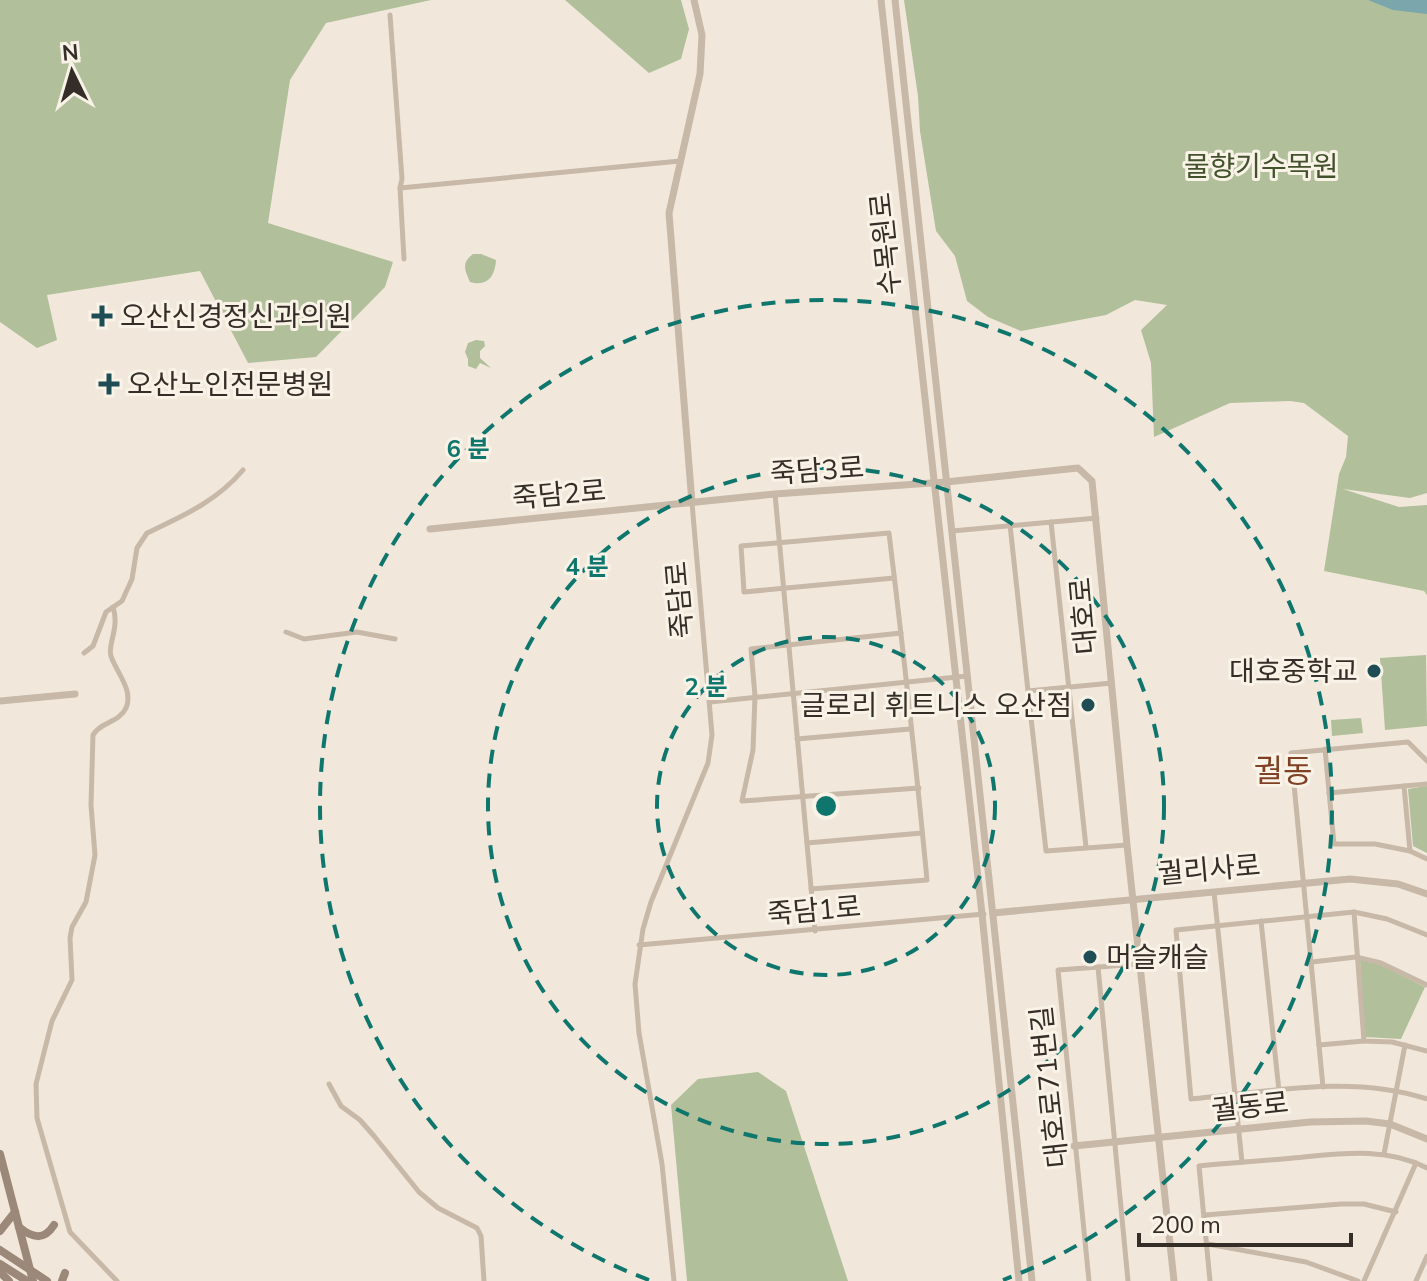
<svg xmlns="http://www.w3.org/2000/svg" width="1427" height="1281" font-family="'Nunito Sans','Noto Sans KR',sans-serif">
<rect width="100%" height="100%" fill="#f1e8db"/>
<g fill="#b1bf9b">
<polygon points="0,0 431,0 326,23 290,80 268,223 393,262 385,287 316,357 248,363 200,271 47,295 57,340 37,348 0,322"/>
<polygon points="565,0 681,0 689,29 681,59 649,73"/>
<polygon points="904,0 1427,0 1427,493 1410,498 1343,489 1399,507 1427,505 1427,595 1424,591 1324,571 1339,474 1346,457 1348,436 1304,403 1290,401 1230,403 1154,437 1151,363 1141,330 1167,305 1135,300 1106,315 1021,331 988,317 967,301 955,256 936,231 920,131 918,96"/>
<path d="M473 254H481L496 260C495 277 487 287 470 282 465 270 461 263 473 254Z"/>
<polygon points="476,340 484,341 485,346 480,351 480,358 491,368 480,363 476,369 468,366 468,359 465,352 468,343"/>
<polygon points="1426,655 1427,726 1385,730 1380,658"/>
<polygon points="1361,718 1363,733 1332,736 1331,720"/>
<polygon points="1427,786 1427,853 1413,846 1408,789"/>
<polygon points="1360,960 1381,965 1425,987 1401,1039 1365,1037"/>
<polygon points="758,1072 786,1091 848,1281 687,1281 671,1105 698,1079"/>
</g>
<polygon fill="#7ba7ac" points="1368,0 1427,0 1427,14 1393,10"/>
<g fill="none" stroke-linecap="round" stroke-linejoin="round">
<g stroke="#c8b8a7" stroke-width="5">
<polyline points="390,15 402,179 400,188 404,259"/>
<polyline points="400,188 680,161"/>
<polyline points="775,494 815,931"/>
<polyline points="1051,522 1086,847"/>
<polyline points="1010,525 1028,691"/>
<polyline points="952,531 1097,518"/>
<path d="M113 607C120 628 107 645 111 656 116 672 134 690 126 708 119 723 100 722 93 735L91 805 95 855 86 902 72 927 70 938 72 980 52 1021 36 1084 37 1118 70 1232 117 1281"/>
<polyline points="286,632 304,639 357,632 395,639"/>
<polyline points="901,633 751,649 755,696 753,750 742,801 919,788"/>
<path d="M84 653 93 646 106 612 122 601 132 579 137 548 147 533C183 516 217 501 243 470"/>
<polyline points="1112,683 1028,691 1046,851 1127,845"/>
<polyline points="710,702 967,676"/>
<polyline points="797,739 910,729"/>
<polyline points="1325,749 1334,844 1375,844 1410,851 1404,786 1427,784"/>
<polyline points="1329,793 1404,786"/>
<polyline points="807,843 922,833"/>
<polyline points="1410,851 1427,859"/>
<path d="M811 889 927 880C916 764 903 648 889 533L741 546 744 592 894 578"/>
<polyline points="1214,892 1242,1162"/>
<path d="M1354 912 1176 930 1191 1099C1268 1092 1352 1074 1427 1099"/>
<polyline points="1261,921 1279,1091"/>
<polyline points="1427,935 1387,919 1354,912 1364,1041 1392,1042 1427,1051"/>
<polyline points="639,945 984,914"/>
<polyline points="1312,962 1356,957 1381,963 1427,985"/>
<polyline points="1098,967 1128,1281"/>
<polyline points="1319,1045 1364,1041"/>
<polyline points="329,1084 341,1106 360,1120 374,1136 419,1192 438,1208 477,1228 481,1236 484,1281"/>
<polyline points="1323,1087 1291,753 1408,742 1427,761"/>
<polyline points="1384,1154 1405,1045"/>
<polyline points="1205,1215 1341,1204 1364,1204 1396,1212"/>
<polyline points="1208,1244 1306,1262 1358,1281"/>
<polyline points="674,1281 662,1164 639,1033 635,984 643,929 651,902 708,763 712,735 692,503"/>
<polyline points="1089,1281 1058,970 1140,964"/>
<path d="M1210 1281 1199 1166C1230 1163 1261 1161 1293 1158 1338 1154 1385 1146 1427 1168"/>
<polyline points="1364,1281 1416,1163"/>
<polyline points="1416,1281 1427,1256"/>
</g>
<g stroke="#c8b8a7" stroke-width="7">
<polyline points="881,0 982,914 1019,1281"/>
<polyline points="895,0 1032,1281"/>
<polyline points="692,503 669,213 700,74 702,35 694,0"/>
<polyline points="430,529 775,494 946,482 1078,468 1092,481 1127,845 1174,1281"/>
<polyline points="0,701 75,694"/>
<polyline points="993,913 1350,879 1398,884 1427,894"/>
<polyline points="1074,1146 1310,1122 1366,1121 1390,1124 1427,1139"/>
</g>
<g stroke="#9c8879" stroke-width="8">
<polyline points="0,1154 33,1281"/>
<path d="M19 1227C32 1238 44 1241 54 1225"/>
<polyline points="0,1231 15,1212"/>
<polyline points="0,1250 47,1281"/>
<polyline points="0,1264 27,1281"/>
<polyline points="0,1272 9,1281"/>
<polyline points="62,1281 65,1273"/>
</g>
</g>
<g fill="none" stroke="#0f766e" stroke-width="4" stroke-dasharray="14 10">
<circle cx="826" cy="806" r="169"/>
<circle cx="826" cy="806" r="338"/>
<path d="M649 1280A506 506 0 1 1 1003 1280"/>
</g>
<g fill="#1f4d55" stroke="#f8f2e7" stroke-width="3">
<path d="M98 304h8v8h8v8h-8v8h-8v-8h-8v-8h8z"/>
<path d="M105 372h8v8h8v8h-8v8h-8v-8h-8v-8h8z"/>
<circle cx="1374" cy="671" r="8"/>
<circle cx="1088" cy="705" r="8"/>
<circle cx="1090" cy="957" r="8"/>
</g>
<g text-anchor="middle" stroke-width="6" stroke-linejoin="round" paint-order="stroke">
<g font-size="28" fill="#42522c" stroke="#f8f2e7">
<text x="1261" y="176">물향기수목원</text>
</g>
<g font-size="28" fill="#352d27" stroke="#f8f2e7">
<text transform="translate(885 244) rotate(-96)" y="10">수목원로</text>
<text transform="translate(817 470) rotate(-4)" y="10">죽담3로</text>
<text transform="translate(559 494) rotate(-5)" y="10">죽담2로</text>
<text transform="translate(679 600) rotate(-95)" y="10">죽담로</text>
<text transform="translate(1083 616) rotate(-95)" y="10">대호로</text>
<text transform="translate(1209 869) rotate(-5)" y="10">궐리사로</text>
<text transform="translate(814 910) rotate(-5)" y="10">죽담1로</text>
<text transform="translate(1049 1087) rotate(-96)" y="10">대호로71번길</text>
<text transform="translate(1250 1106) rotate(-6)" y="10">궐동로</text>
</g>
<g font-size="28" fill="#352d27" stroke="#f8f2e7" text-anchor="start">
<text x="120" y="326">오산신경정신과의원</text>
<text x="127" y="394">오산노인전문병원</text>
<text x="1358" y="681" text-anchor="end">대호중학교</text>
<text x="1072" y="715" text-anchor="end">글로리 휘트니스 오산점</text>
<text x="1106" y="967">머슬캐슬</text>
</g>
<g font-size="32" fill="#804024" stroke="#f8f2e7">
<text x="1283" y="782">궐동</text>
</g>
</g>
<circle cx="826" cy="806" r="12" fill="#0f766e" stroke="#f8f2e7" stroke-width="4"/>
<g font-size="24" text-anchor="middle" font-weight="bold" fill="#0f766e" stroke="#f8f2e7" stroke-width="6" stroke-linejoin="round" paint-order="stroke">
<text x="468" y="457">6 분</text>
<text x="587" y="575">4 분</text>
<text x="706" y="695">2 분</text>
</g>
<g transform="translate(72 72) rotate(355)" stroke="#f8f2e7" stroke-width="6" paint-order="stroke">
<path d="M0-6L14 30L0 20L-14 30Z" fill="#352d27"/>
<text y="-12" font-size="22" font-weight="bold" text-anchor="middle" fill="#352d27">N</text>
</g>
<path d="M1139 1233v12h212v-12" fill="none" stroke="#352d27" stroke-width="4"/>
<text x="1151" y="1233" font-size="24" fill="#352d27" stroke="#f8f2e7" stroke-width="6" paint-order="stroke">200 m</text>
</svg>
